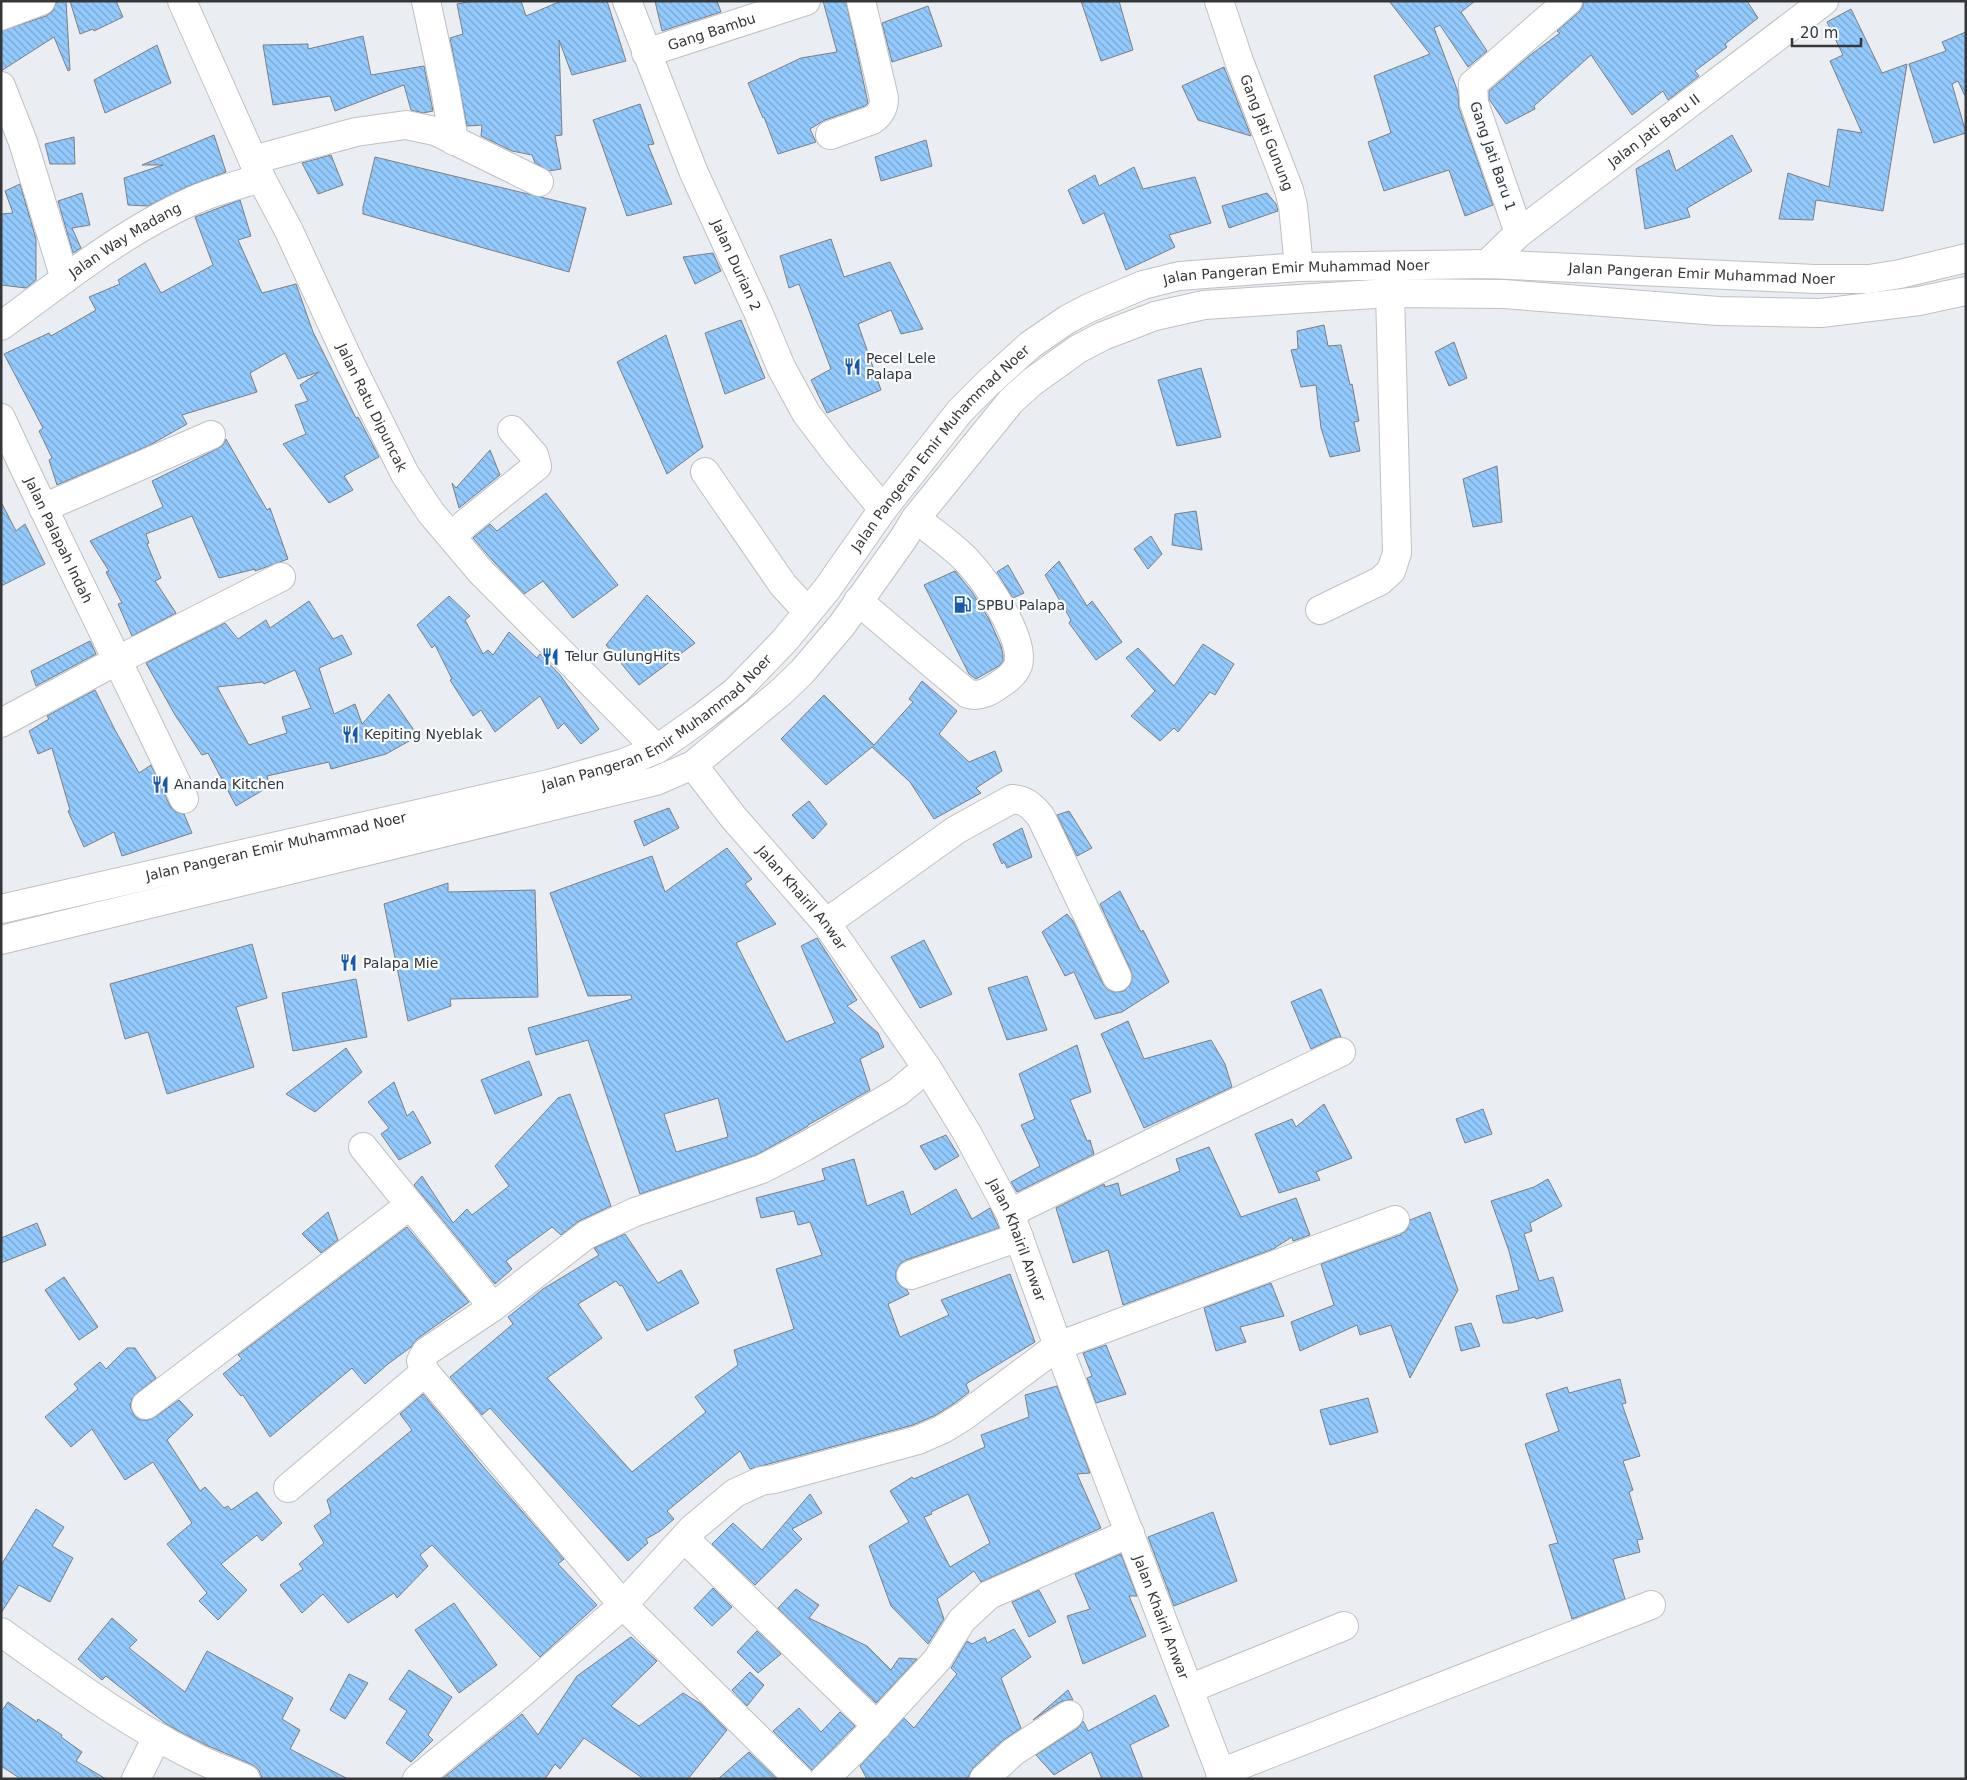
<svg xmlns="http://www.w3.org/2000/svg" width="1967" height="1780" font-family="'DejaVu Sans',sans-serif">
<defs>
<pattern id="building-back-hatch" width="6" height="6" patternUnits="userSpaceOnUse" patternTransform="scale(1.25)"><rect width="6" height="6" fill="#93cafd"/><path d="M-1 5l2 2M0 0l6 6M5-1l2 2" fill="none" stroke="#79a5ce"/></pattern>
</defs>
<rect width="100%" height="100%" fill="#eaeef2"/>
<g fill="url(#building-back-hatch)" stroke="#7c7f83" fill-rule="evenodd">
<polygon points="66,1 70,70 68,71 54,37 1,71 1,31 46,16 53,11 56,2"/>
<polygon points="70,1 116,1 123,17 94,31 93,29 80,34"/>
<polygon points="473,1 521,1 526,16 561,1 607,1 626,61 572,75 559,40 562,135 555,136 561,169 549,171 535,163 532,155 512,151 481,136 482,125 467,126 450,38 463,34 457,4"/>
<polygon points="655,1 717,1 721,12 662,31"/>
<polygon points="823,1 846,1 868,103 865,106 825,120 810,129 816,142 778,154 764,117 763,118 748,83 801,58 837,52"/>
<polygon points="1081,1 1119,1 1133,50 1101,61"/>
<polygon points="1389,1 1475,1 1461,12 1487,51 1468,67 1440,25 1434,28 1458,92 1459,108 1493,205 1465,216 1449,170 1384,191 1368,142 1391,133 1374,76 1430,54"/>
<polygon points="1583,1 1747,1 1758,18 1725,44 1727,47 1695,71 1699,76 1668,100 1663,91 1632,115 1591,55 1534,106 1535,109 1506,124 1489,99 1489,91 1529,56 1560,33 1557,31 1579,12 1583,6"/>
<polygon points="928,6 942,46 892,62 882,23"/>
<polygon points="1851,9 1882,73 1907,64 1883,211 1816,200 1813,220 1779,219 1788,173 1829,187 1838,129 1862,133 1830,61 1843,55 1827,22"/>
<polygon points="1966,32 1966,98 1958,81 1952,84 1966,133 1934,143 1909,64 1946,51 1942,42"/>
<polygon points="363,36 371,75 424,66 433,111 423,113 411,110 404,85 335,111 330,96 273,105 263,45 308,44 308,49"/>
<polygon points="157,45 171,83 105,113 94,80"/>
<polygon points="1224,67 1251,136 1198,120 1182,86"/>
<polygon points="640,104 654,144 648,145 672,204 627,216 593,120"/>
<polygon points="214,135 226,172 186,187 148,206 128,205 124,178 163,165 142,165"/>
<polygon points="1732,135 1752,171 1687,208 1690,217 1645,229 1636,169 1669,150 1676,171"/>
<polygon points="74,137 75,164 50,164 45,144"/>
<polygon points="926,140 932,166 881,181 875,157"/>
<polygon points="331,155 343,185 318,194 302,163"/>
<polygon points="375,157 586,208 569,272 363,214 363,207"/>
<polygon points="1134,167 1143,189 1195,177 1211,223 1169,235 1175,247 1126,270 1104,213 1083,224 1068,190 1095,175 1099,186"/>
<polygon points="20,184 36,239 36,280 26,288 1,285 1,214 13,213 5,191"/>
<polygon points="82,193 90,225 72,228 81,248 73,253 58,201"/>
<polygon points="1267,193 1276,204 1278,211 1229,228 1222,206"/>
<polygon points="240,200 251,236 238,240 262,293 296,284 313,332 356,418 358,417 379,457 344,476 353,490 329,503 283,444 306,434 295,405 308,401 300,385 319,372 298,379 285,353 250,373 257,392 182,415 187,424 150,445 57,485 49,460 52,458 39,431 43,428 4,354 49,333 51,336 96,310 89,297 120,284 118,280 145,263 161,293 213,265 195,217"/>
<polygon points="831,239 844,277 890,262 923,329 901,334 891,310 858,324 881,390 827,413 811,380 831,369 799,284 789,288 780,256"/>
<polygon points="713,253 721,271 695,284 683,257"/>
<polygon points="741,320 765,378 725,394 705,333"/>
<polygon points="1324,325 1328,346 1341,345 1350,385 1352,384 1359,421 1354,422 1360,451 1330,457 1321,428 1316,385 1301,387 1291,350 1298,349 1297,331"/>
<polygon points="666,335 703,447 667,474 617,362"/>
<polygon points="1454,342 1467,378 1449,386 1435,352"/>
<polygon points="1201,368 1221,437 1177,446 1158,380"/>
<polygon points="226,439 267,510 270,508 288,559 255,571 255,569 219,578 192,516 146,534 149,543 147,544 161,578 155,581 176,613 132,636 118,604 122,603 106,572 109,571 90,541 163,507 152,481 217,449 223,445"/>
<polygon points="490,450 500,475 459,508 452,483 456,488"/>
<polygon points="1497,466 1502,522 1473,527 1463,479"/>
<polygon points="546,493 618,585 573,618 543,581 524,594 493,561 473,538 490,524 497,531"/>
<polygon points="1,502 16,531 25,524 45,564 1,586"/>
<polygon points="1196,511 1202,550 1172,545 1175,514"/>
<polygon points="1151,536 1162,554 1148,569 1134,549"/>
<polygon points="1059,561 1087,606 1092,601 1122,642 1096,660 1069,623 1071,620 1045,575"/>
<polygon points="1008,565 1024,593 1013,598 997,572"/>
<polygon points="955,571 972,592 989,619 1001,646 1003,655 1003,661 999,666 976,679 969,674 924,585"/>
<polygon points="647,595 695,643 639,685 606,645"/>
<polygon points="449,596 470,616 465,620 483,654 488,650 493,655 509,632 537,658 540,654 560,675 599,729 581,744 564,723 558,729 540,696 495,732 481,710 473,716 450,680 452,679 435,645 432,648 417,625"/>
<path d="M309 601 333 639 342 635 352 654 319 668 334 714 355 704 362 724 389 694 418 736 386 754 331 769 329 762 267 776 270 786 236 806 208 753 202 755 175 715 146 663 225 623 238 639 266 620 270 628ZM295 670 311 708 282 717 287 733 249 745 217 687 263 682 264 684Z"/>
<polygon points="90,641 96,654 36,686 31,671"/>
<polygon points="1203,644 1234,664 1215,695 1210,692 1178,732 1174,728 1160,741 1131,716 1155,691 1126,658 1138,648 1174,686"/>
<polygon points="922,681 957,711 939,734 969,762 995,751 1002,771 976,788 981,793 934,819 910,782 872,747 826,785 781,739 824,695 874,745 913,702 909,699"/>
<polygon points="95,690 115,730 139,773 151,765 170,806 176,812 184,814 192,833 122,856 114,832 84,847 68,811 70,810 52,748 38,754 29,731 49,719 47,716"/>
<polygon points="809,801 827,824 813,839 792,815"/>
<polygon points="669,808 679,828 644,846 634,821"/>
<polygon points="1069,811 1092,848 1077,856 1057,815"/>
<polygon points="1022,828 1032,857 1007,868 1004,862 1002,864 993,844"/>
<path d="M727 848 752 879 745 884 776 924 736 943 786 1042 835 1023 801 946 817 938 857 1000 847 1006 878 1033 884 1047 860 1059 870 1090 808 1125V1126L796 1133 756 1155 640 1194 588 1040 536 1055 528 1028 632 999 631 995 588 996 550 893 652 856 665 892ZM718 1098 728 1137 676 1152 664 1114Z"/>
<polygon points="448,883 448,892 535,890 538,997 450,999 451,1006 408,1021 384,904"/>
<polygon points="1120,891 1141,932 1143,930 1169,982 1122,1012 1095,1019 1074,972 1065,976 1042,932 1067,914 1073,921 1103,984 1108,990 1115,992 1124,991 1130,985 1132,979 1131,971 1100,904"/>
<polygon points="924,940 952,994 920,1008 891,957"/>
<polygon points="252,944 267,998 236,1007 254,1067 167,1094 148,1032 125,1039 110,984"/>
<polygon points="1027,976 1047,1030 1007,1040 988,988"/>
<polygon points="356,979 367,1037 293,1051 282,993"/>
<polygon points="1321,989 1341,1037 1334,1038 1311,1049 1291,1002"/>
<polygon points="1128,1021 1144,1059 1211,1040 1225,1064 1232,1087 1144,1128 1101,1034"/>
<polygon points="1077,1045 1091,1092 1070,1100 1087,1141 1090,1140 1094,1154 1017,1192 1011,1182 1040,1166 1021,1125 1035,1119 1019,1074"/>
<polygon points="346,1048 362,1072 315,1112 286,1094"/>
<polygon points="529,1061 542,1095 495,1114 481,1080"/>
<polygon points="394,1082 407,1116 413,1111 431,1143 399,1160 381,1134 389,1128 368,1102"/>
<polygon points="570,1094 611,1206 579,1221 561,1235 552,1227 506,1261 512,1269 495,1284 414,1185 422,1176 453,1223 467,1209 472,1215 509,1186 495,1166 558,1098"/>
<polygon points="1324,1104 1352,1158 1316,1172 1320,1180 1279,1193 1255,1134 1292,1119 1296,1127"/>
<polygon points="1483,1109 1492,1134 1465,1143 1456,1119"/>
<polygon points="946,1135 959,1156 935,1170 920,1146"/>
<polygon points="1209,1147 1241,1217 1296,1198 1310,1235 1293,1241 1292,1237 1273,1249 1123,1305 1108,1250 1073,1263 1056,1208 1104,1184 1105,1187 1118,1183 1121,1196 1180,1171 1176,1159"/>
<polygon points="854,1159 867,1206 903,1191 911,1215 956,1189 972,1219 990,1208 999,1228 906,1260 900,1264 896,1272 896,1280 900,1286 907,1290 909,1294 888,1304 900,1337 949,1315 941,1300 1010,1274 1035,1342 966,1384 969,1392 955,1403 936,1415 913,1425 750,1469 740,1451 667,1511 674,1519 660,1531 646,1539 648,1543 628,1561 490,1408 482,1415 450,1377 513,1324 508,1317 543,1289 599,1255 594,1248 625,1234 658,1283 681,1270 699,1303 647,1331 622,1285 620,1286 616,1281 578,1304 602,1338 547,1378 632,1472 706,1412 695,1397 738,1365 734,1350 794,1329 776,1269 822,1255 810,1222 798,1225 794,1211 761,1218 756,1198 825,1180 822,1169"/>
<polygon points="1548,1179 1562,1206 1530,1223 1532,1231 1524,1234 1539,1281 1553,1277 1563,1311 1536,1319 1535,1317 1511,1323 1503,1323 1496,1296 1519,1290 1509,1251 1491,1201 1534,1187"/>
<polygon points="328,1212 338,1240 321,1253 302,1234"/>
<polygon points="1430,1212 1458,1290 1410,1378 1391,1325 1360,1335 1357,1325 1300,1351 1291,1322 1334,1305 1321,1264 1400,1235 1407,1230 1410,1220"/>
<polygon points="37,1223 46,1245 1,1263 1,1238"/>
<polygon points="407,1227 469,1302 417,1339 411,1347 388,1364 365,1384 352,1368 270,1437 243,1395 241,1396 223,1374 242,1359 238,1355"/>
<polygon points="64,1277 98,1327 79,1340 45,1290"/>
<polygon points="1271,1283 1284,1316 1240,1327 1246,1342 1216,1351 1204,1308"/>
<polygon points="1471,1323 1480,1346 1461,1351 1455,1327"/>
<polygon points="1106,1345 1126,1394 1096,1403 1087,1378 1092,1376 1083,1353"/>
<polygon points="127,1348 135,1348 156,1378 137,1393 132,1399 130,1406 134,1415 140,1420 148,1420 155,1417 179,1400 193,1415 167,1440 200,1491 205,1487 224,1508 228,1506 231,1510 257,1492 282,1523 262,1541 257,1535 221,1564 247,1590 218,1620 199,1601 207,1593 167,1544 192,1523 153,1462 125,1480 92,1429 71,1447 45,1417 78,1389 74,1384 100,1362 106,1369"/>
<polygon points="1620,1379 1626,1403 1622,1404 1640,1456 1623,1461 1633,1490 1629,1492 1643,1539 1637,1540 1640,1552 1613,1559 1625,1599 1572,1619 1549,1545 1558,1543 1525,1444 1559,1431 1546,1394 1567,1387 1569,1393"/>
<path d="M1057 1386 1090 1473 1077 1474 1101 1528 981 1582 974 1571 937 1599 944 1619 928 1644 891 1606 869 1546 909 1522 890 1491 912 1477 914 1479 985 1447 981 1435 1029 1417 1025 1395ZM968 1494 990 1543 950 1567 924 1517 932 1514 931 1512Z"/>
<polygon points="423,1394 485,1469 564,1559 558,1564 597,1605 540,1657 432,1545 420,1555 428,1566 397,1598 394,1593 348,1623 323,1594 302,1613 280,1585 303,1569 299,1564 324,1543 314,1526 331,1513 327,1500 412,1430 400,1414"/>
<polygon points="1368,1398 1378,1432 1330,1445 1320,1410"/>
<polygon points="810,1494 822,1513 792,1529 802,1539 755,1585 712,1544 733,1523 762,1550"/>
<polygon points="36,1509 64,1527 52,1546 73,1558 50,1602 19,1585 1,1613 1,1565"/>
<polygon points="1213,1512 1237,1581 1174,1606 1148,1537"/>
<polygon points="1121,1554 1137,1596 1129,1596 1146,1636 1083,1664 1067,1616 1090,1609 1075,1574"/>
<polygon points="713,1588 732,1607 712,1626 694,1608"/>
<polygon points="796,1589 819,1605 809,1618 867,1646 891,1670 899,1658 917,1659 876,1703 778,1608"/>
<polygon points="1039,1590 1056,1622 1029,1637 1012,1602"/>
<polygon points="454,1603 497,1665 459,1693 415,1630"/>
<polygon points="112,1618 137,1640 129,1648 185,1692 207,1651 293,1698 282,1719 300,1730 290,1749 348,1779 262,1779 259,1770 253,1765 206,1745 175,1729 165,1723 106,1676 102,1680 78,1659"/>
<polygon points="1014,1629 1031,1657 1001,1678 1021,1728 1002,1741 973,1768 967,1779 867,1779 860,1766 904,1718 914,1728 957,1674 951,1668 967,1641 972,1644 985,1637 987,1643"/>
<polygon points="757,1631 781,1654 758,1673 737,1652"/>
<polygon points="631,1637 657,1661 611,1706 639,1726 683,1693 701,1704 727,1730 688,1779 644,1779 584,1738 560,1769 555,1764 545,1779 442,1779 522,1714 538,1735 577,1676"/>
<polygon points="409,1670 452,1697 428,1735 433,1740 411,1762 386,1743 407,1711 389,1699"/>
<polygon points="750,1672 764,1685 747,1706 732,1690"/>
<polygon points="349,1674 368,1683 345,1719 330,1710"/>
<polygon points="1068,1690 1073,1700 1068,1700 1060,1702 1033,1720"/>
<polygon points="1155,1695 1169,1726 1130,1745 1143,1779 1102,1779 1091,1752 1054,1775 1036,1755 1078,1728 1083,1721 1088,1731"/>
<polygon points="8,1702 37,1722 38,1719 62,1735 61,1737 82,1752 76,1761 106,1779 21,1779 1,1766 1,1712"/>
<polygon points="799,1708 821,1732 840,1712 855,1726 812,1770 773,1731"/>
<polygon points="749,1752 777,1779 718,1779"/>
</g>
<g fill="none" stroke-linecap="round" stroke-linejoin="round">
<defs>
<g id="minor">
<path id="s1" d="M182 1 261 178 289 231 350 363 405 474 431 513 481 572 657 749"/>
<polyline points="426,1 445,89 454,141"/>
<path id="s2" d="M627 1 694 173 758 312 781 367 806 413 837 454 883 509"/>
<path id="s3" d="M1219 1 1239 61 1289 190 1293 206 1299 267"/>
<polyline points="1,16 41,1"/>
<path id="s4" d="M646 53 806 1"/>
<polyline points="1,86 23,142 65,279"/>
<path d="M830 135 872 120C881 114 884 108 884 98L861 1"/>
<polyline points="253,160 356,132 406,125 435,131 539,182"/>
<polyline points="1519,233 1474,103 1473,84 1568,1"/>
<path id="s5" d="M1487 264 1519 233 1824 1"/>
<path id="s6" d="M1 326C62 281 123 232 192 201 214 191 238 185 261 178"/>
<path id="s7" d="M1 418C60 546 124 672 184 799"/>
<polyline points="705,472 783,585 808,612"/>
<polyline points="43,508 211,435"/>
<polyline points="452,537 465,524 537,466 534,455 512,430"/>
<path d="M858 601 968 694C983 698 994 688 1006 680 1010 677 1016 671 1018 665 1026 640 986 581 969 563 954 546 933 533 916 518"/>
<polyline points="1320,610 1380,581 1391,571 1397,553 1390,293 1392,270"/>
<polyline points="1,723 118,660 281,577"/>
<path id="s8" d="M693 765 733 817 826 923 927 1068 967 1133 1010 1213 1058 1346 1223 1779"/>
<path d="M826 923 956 830 1012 799C1026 800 1032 806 1041 817L1117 977"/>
<polyline points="363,1147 493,1307"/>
<polyline points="1010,1213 1174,1132 1341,1052"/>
<polyline points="911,1275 1019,1237"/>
<polyline points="146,1405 410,1205"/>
<polyline points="288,1488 425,1372"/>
<polyline points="684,1538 877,1726"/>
<path d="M1 1632C63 1676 125 1722 193 1756 210 1765 228 1771 246 1779"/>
<polyline points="1189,1689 1344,1626"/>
<polyline points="1220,1773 1651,1605"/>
<polyline points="136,1779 157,1737"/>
<polyline points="417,1779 522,1693 623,1605 692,1529 735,1493 761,1481 774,1479 918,1440 943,1429 964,1416 1058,1346 1395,1220"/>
<polyline points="799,1779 623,1605 425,1372 421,1361 426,1352 493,1307 586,1235 635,1212 762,1169 804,1147 898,1092 927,1068"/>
<polyline points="824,1779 853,1751 937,1660 962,1620 989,1595 1130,1533"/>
<polyline points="984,1779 1013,1752 1069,1715"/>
</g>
<g id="major">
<path id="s9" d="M1 909 549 784 624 763 657 749 701 718 736 691 785 640 827 589 883 509 960 411 988 383 1030 345 1068 319 1089 308 1143 285 1179 276 1299 267 1487 264 1815 279H1869L1900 274 1966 258"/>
<polyline points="1,940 656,781 693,765 780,693 802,672 842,625 903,539 916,518 1011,401 1032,382 1078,349 1103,336 1155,316 1204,305 1390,293 1504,294 1718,311 1821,313 1919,301 1966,291"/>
</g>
</defs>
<use href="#minor" stroke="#bdc1c5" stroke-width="30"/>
<use href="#major" stroke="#bdc1c5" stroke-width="30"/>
<use href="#minor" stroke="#fff" stroke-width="28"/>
<use href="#major" stroke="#fff" stroke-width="28"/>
</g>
<defs>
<symbol id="restaurant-bare" viewBox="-9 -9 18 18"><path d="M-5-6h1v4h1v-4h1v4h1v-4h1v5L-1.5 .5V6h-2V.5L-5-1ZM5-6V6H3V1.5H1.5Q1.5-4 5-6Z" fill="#1a59aa" stroke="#f8fcff" stroke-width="2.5" paint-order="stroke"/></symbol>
<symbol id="fuel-bare" viewBox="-9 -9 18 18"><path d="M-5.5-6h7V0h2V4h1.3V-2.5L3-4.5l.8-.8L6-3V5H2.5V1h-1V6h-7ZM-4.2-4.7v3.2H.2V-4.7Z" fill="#1a59aa" stroke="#f8fcff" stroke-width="2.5" paint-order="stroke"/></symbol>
</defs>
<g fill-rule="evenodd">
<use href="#restaurant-bare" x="840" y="354" width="25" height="25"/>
<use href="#fuel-bare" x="950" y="592" width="25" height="25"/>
<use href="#restaurant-bare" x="538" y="644" width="25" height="25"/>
<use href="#restaurant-bare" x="338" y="722" width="25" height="25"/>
<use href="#restaurant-bare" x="148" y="772" width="25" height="25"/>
<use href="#restaurant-bare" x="336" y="950" width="25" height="25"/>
</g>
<g text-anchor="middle" stroke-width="4.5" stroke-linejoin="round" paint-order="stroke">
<g font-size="14" fill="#353638" stroke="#f8fcff">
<text dy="5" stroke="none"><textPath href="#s4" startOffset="69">Gang Bambu</textPath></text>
<text dy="5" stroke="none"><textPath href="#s5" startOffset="214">Jalan Jati Baru II</textPath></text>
<text dy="5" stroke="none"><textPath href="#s3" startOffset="140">Gang Jati Gunung</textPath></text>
<text transform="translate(1493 156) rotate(71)" y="5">Gang Jati Baru 1</text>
<text dy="5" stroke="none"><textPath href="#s6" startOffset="151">Jalan Way Madang</textPath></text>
<text dy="5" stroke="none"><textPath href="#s2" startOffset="286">Jalan Durian 2</textPath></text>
<text dy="5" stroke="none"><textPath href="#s9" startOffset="1512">Jalan Pangeran Emir Muhammad Noer</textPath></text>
<text dy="5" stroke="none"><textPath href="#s9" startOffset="1918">Jalan Pangeran Emir Muhammad Noer</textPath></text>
<text dy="5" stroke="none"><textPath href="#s1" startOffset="449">Jalan Ratu Dipuncak</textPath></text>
<text dy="5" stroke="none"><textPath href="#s9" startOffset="1092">Jalan Pangeran Emir Muhammad Noer</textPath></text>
<text dy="5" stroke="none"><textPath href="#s7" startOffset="135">Jalan Palapah Indah</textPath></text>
<text dy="5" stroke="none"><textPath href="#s9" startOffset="688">Jalan Pangeran Emir Muhammad Noer</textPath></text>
<text dy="5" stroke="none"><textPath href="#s9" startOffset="282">Jalan Pangeran Emir Muhammad Noer</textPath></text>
<text dy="5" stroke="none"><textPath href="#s8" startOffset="172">Jalan Khairil Anwar</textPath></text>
<text dy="5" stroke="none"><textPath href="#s8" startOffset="578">Jalan Khairil Anwar</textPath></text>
<text dy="5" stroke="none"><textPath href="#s8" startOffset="982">Jalan Khairil Anwar</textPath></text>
</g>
<g font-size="14" fill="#353638" stroke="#f8fcff" text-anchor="start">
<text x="866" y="363">Pecel Lele<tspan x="866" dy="16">Palapa</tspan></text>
<text x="977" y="610">SPBU Palapa</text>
<text x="565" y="661">Telur GulungHits</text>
<text x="364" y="739">Kepiting Nyeblak</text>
<text x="174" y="789">Ananda Kitchen</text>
<text x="363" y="968">Palapa Mie</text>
</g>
</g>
<rect width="1967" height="1780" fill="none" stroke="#353638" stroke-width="5"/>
<path d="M1792 38v8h69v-8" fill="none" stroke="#353638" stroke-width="2.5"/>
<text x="1800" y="38" font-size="15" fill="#353638" stroke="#f8fcff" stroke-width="4" paint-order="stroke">20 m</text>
</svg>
